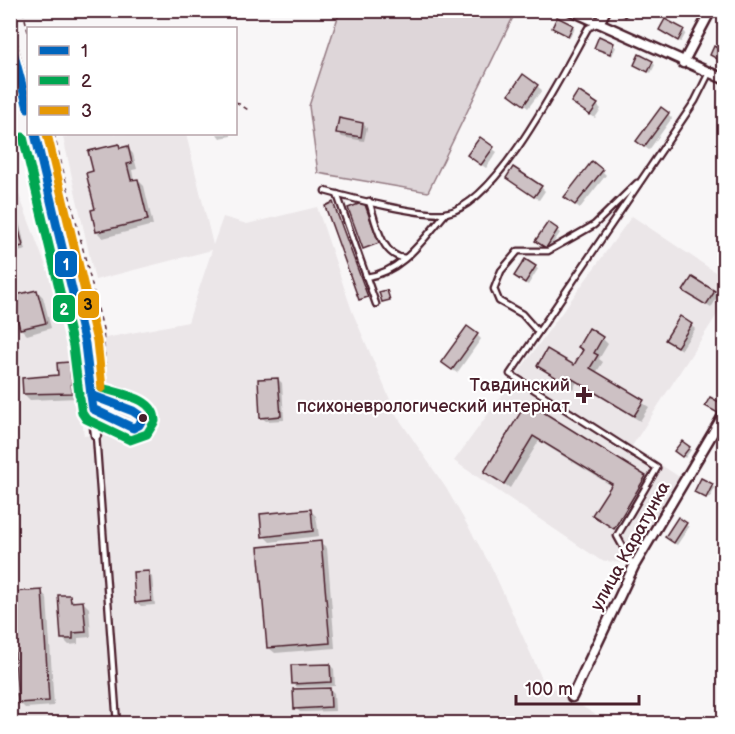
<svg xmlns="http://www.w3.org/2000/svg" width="735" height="734" font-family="'Balsamiq Sans',sans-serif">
<rect width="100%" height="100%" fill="#f8f6f7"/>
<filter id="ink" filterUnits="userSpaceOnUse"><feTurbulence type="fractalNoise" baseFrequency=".0167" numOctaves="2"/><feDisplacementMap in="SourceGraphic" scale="12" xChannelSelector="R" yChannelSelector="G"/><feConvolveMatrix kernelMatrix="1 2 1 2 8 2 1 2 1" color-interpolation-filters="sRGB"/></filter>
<g filter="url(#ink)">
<g fill="#ebe6e8">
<polygon points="79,134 186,134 213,245 223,217 247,224 317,207 352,311 397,416 446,488 492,568 543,681 608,723 11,723 10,171 74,341 84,436 104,433 95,340 188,322 212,250 95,280 63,137"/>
<polygon points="632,216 724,278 724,304 632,446 681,478 628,558 621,563 600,560 454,461"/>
</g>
<polygon fill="#ded6d9" stroke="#947a82" stroke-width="1.5" points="340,11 516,11 428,192 318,173 309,106"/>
<g fill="#0003">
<polygon points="58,10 74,10 75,13 62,16"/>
<polygon points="618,10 631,10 627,18"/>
<polygon points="665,21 686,33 681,42 663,32"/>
<polygon points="572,26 575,28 570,37 554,28"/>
<polygon points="600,38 616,47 612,56 596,47"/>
<polygon points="652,62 655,65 651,73 636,65"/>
<polygon points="524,76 542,90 528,108 511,94"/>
<polygon points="597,105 601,109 595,118 577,106"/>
<polygon points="668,114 672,118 649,150 642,145"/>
<polygon points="363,124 367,128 364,141 342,137 338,132"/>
<polygon points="217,134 231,134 231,136 220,138"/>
<polygon points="480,139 497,152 486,168 473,159"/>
<polygon points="119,145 123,149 128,148 133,154 137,169 132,170 134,181 138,180 144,186 153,225 103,238 97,232 95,172"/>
<polygon points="602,171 606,175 580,208 570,201"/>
<polygon points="508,178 541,187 545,191 539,200"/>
<polygon points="13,212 18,217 26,250 10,254 10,213"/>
<polygon points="548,224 560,233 549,249 539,243"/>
<polygon points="535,267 538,269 528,285 518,279"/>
<polygon points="37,291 43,297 51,328 27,335 21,329"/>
<polygon points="714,292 718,296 711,308 690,295"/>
<polygon points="691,325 695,329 681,350 667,340"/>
<polygon points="477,335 481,339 457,373 447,366"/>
<polygon points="602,338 608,344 599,359 603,362 596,373 649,407 640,421 577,382 573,389 539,366 574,367 584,351"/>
<polygon points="68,364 74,369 77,398 30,400 24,394 59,376"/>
<polygon points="278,379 282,383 284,420 266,421 261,417"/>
<polygon points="527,404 651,483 620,533 594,515 612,486 539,441 510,488 486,471"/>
<polygon points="722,405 724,408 721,415 707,406"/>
<polygon points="689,448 691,450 685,458 676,451"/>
<polygon points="702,480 715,488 710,498 697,492"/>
<polygon points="310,510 316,516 319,536 270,542 264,536"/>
<polygon points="678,519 689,527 677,545 669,540"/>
<polygon points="321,543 327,548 335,648 275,653 269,648"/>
<polygon points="148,573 152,577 155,605 141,606 137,602"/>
<polygon points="42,592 47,598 54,706 25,708 19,702"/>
<polygon points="69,596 76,603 83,602 89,608 91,637 78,638 78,644 69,645 63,639"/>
<polygon points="330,665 334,669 335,686 297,687 293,683"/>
<polygon points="330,689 334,693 335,711 300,712 296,708"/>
</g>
<g fill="#cdc1c4" stroke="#4a1f2b" stroke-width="1.5">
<polygon points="616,10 628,10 625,17"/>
<polygon points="557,17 573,25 568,36 552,28"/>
<polygon points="665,19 684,29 678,41 659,30"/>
<polygon points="599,36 614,43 610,54 594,48"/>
<polygon points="714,46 724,52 723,62 710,55"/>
<polygon points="639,54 653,61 648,72 634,65"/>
<polygon points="523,74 538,85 524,105 509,94"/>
<polygon points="578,91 598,104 590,115 571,102"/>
<polygon points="661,107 669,113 644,147 636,141"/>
<polygon points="339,118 363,123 361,137 336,133"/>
<polygon points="480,137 494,147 481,165 467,155"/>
<polygon points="119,144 120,148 128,146 132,163 127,164 131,180 138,179 148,220 96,232 91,210 95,209 86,173 93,171 88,151"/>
<polygon points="592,161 603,170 575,205 564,197"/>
<polygon points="513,167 542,186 534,197 506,178"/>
<polygon points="333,202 368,297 359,300 325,206"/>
<polygon points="364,202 379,243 363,249 348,208"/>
<polygon points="14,211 23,246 10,249 10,212"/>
<polygon points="548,222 558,229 546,248 535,241"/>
<polygon points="525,259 536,266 525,283 514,276"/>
<polygon points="692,277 715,291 706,305 683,291"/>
<polygon points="37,290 46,323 20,329 11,296"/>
<polygon points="387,290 390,300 382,302 379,292"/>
<polygon points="680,316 692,324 677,347 665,340"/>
<polygon points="467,326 478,334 452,370 441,362"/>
<polygon points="589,328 603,337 594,353 598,355 590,368 644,400 634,416 571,378 567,384 537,366 547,349 574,365 583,350 578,347"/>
<polygon points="69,362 72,393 23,394 22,378 58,375 57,363"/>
<polygon points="724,374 724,386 719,383"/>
<polygon points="278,378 281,416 260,418 258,379"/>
<polygon points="710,397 723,404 718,413 705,406"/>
<polygon points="527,402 646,476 614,529 592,515 612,484 533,436 504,484 484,472"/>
<polygon points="682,441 690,447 682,457 674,451"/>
<polygon points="701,478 713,484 706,498 694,492"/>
<polygon points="311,509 313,531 262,537 260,514"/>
<polygon points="678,517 687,523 674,543 665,537"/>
<polygon points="321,541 330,643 267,648 258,547"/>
<polygon points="149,571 151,601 135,603 133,572"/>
<polygon points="42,590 49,701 18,703 11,592"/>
<polygon points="58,595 70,595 71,602 83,601 86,632 73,633 73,639 61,639"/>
<polygon points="330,664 331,682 292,684 291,665"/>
<polygon points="330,688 331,707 294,709 293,689"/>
</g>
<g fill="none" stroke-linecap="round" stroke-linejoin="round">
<defs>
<g id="service">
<path d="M325 191C350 198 423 217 446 213 498 204 563 72 588 28L599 23"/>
<polyline points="337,194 376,304"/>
<path d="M369 201C375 219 381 257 405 258"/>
<path d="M366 277C402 273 424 238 446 213"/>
<polyline points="538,332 522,314 499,301 494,289 501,271 518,251 548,251 566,241 594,225 637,183"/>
<path d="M92 396C106 405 135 406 143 418L139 425 133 428 93 409"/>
<polyline points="96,435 117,724"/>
<polyline points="633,565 617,536 657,468 510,374 695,101 709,73"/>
</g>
<g id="minor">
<polyline points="570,10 724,79"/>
<polyline points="599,23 606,10"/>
<polyline points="10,38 28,108"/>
<polyline points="683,63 711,10"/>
<polyline points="35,134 85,344 96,435"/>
<polyline points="572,697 634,566 724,414"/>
</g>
</defs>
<use href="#service" stroke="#4a1f2b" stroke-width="9"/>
<use href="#minor" stroke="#4a1f2b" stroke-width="13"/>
<g stroke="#4a1f2b" stroke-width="1.5" stroke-dasharray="4.5 4.5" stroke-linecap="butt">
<polyline points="23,10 28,32"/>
<polyline points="10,101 72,346"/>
<polyline points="236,102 250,111"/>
<polyline points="54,134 103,329 108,396"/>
</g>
<use href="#service" stroke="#fff" stroke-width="4.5"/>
<use href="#minor" stroke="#fff" stroke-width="8"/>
<defs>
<g id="bus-1">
<polyline points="10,40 28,108"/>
<polyline points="35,134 85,344 91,395"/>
<polygon points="91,395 133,411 143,418 139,425 133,428 93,409"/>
</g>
<g id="bus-2">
<polyline points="23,137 73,346 79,394"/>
<path d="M80 399 82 413 86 419 130 440 147 434 155 421C155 397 119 394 102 388"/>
</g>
<polyline id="bus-3" points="47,134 97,341 102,388"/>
</defs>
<use href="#bus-1" stroke="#fff" stroke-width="14"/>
<use href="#bus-2" stroke="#fff" stroke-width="14"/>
<use href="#bus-3" stroke="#fff" stroke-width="14"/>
<use href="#bus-1" stroke="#0065bd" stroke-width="9"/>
<use href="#bus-2" stroke="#00a651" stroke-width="9"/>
<use href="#bus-3" stroke="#e69804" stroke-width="9"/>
</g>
</g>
<g fill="#4a1f2b" stroke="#fff" stroke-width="2">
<path d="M581 386h6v6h6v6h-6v6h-6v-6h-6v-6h6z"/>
<circle cx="143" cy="418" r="5"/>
</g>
<g text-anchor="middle" stroke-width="4.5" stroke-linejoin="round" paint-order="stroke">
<g font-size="18" fill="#4a1f2b" stroke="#fff" text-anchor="end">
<text x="570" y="391">Тавдинский<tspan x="570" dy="21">психоневрологический интернат</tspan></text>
</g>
<g font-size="18" fill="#4a1f2b" stroke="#fff">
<text transform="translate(630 546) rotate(-61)" y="6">улица Каратунка</text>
</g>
</g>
<g stroke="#fff" stroke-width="2">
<rect x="54" y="250" width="24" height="28" rx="6" fill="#0065bd"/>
<rect x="77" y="290" width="23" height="29" rx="6" fill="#e69804"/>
<rect x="52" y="294" width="24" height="29" rx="6" fill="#00a651"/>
</g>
<g font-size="16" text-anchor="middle" font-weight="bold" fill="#fff">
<text x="66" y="270">1</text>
<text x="64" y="315">2</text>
</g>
<g font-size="16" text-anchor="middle" font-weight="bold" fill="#111">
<text x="88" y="310">3</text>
</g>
<rect width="735" height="734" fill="none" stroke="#fff" stroke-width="36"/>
<rect x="18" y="18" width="699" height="698" fill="none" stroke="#4a1f2b" stroke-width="2" filter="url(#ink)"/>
<rect x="27" y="27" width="210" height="108" fill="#ffffff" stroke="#b7a5aa" stroke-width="1.5"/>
<rect x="39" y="46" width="30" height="9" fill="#0065bd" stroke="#b7a5aa" stroke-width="1.5"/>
<text x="81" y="57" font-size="18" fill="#4a1f2b">1</text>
<rect x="39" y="76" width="30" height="9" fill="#00a651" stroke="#b7a5aa" stroke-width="1.5"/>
<text x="81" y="87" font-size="18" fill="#4a1f2b">2</text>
<rect x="39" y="106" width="30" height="9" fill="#e69804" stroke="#b7a5aa" stroke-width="1.5"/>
<text x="81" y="117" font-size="18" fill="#4a1f2b">3</text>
<path d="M516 695v9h123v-9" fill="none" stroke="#4a1f2b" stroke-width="3"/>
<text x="525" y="695" font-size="18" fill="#4a1f2b" stroke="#ffffff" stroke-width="4.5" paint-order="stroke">100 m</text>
</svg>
